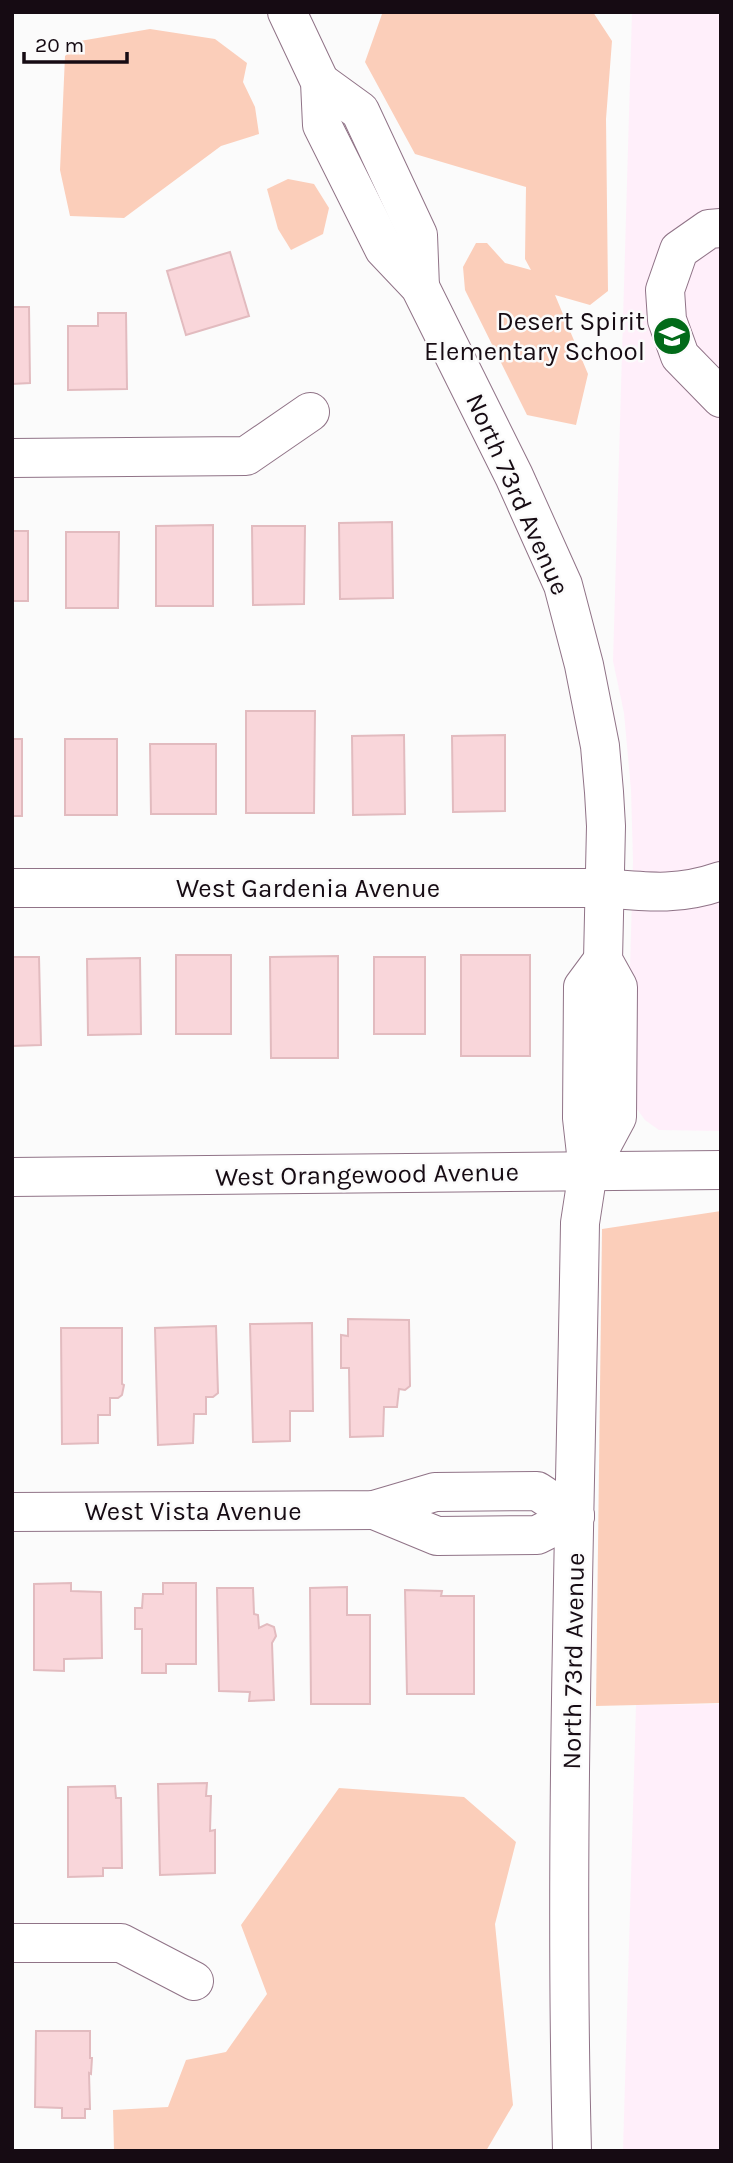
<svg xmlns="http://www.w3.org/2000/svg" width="733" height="2163" font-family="Karla,sans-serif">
<rect width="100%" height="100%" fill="#fbfbfb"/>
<g fill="#ffeffa">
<polygon points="632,12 721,12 721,1131 659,1130 645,1120 635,1106 627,1077 633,861 631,790 624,713 613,661"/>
<polygon points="721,1704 721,2151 623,2151 636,1705"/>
</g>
<g fill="#fbceba">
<polygon points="391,12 593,12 612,41 606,119 608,291 590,305 555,295 588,374 576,425 527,415 465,290 463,267 476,243 487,243 505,263 531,270 525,259 526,187 415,154 365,62 382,14"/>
<polygon points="150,29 215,39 247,63 243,82 255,107 259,134 221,146 124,218 70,216 60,170 65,56 80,41"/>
<polygon points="288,179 314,184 329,208 323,234 291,250 278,229 267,189"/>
<polygon points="721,1211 721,1703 596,1706 602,1229"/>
<polygon points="339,1788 464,1797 516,1842 495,1924 513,2105 486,2151 114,2151 113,2110 168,2107 186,2060 226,2052 267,1994 241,1925"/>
</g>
<g fill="#f9d6da" stroke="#e2bbbf" stroke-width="2">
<polygon points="230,252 249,316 186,335 167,271"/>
<polygon points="12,307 29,307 30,383 12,384"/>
<polygon points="98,313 126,313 127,389 68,390 68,326 98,326"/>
<polygon points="392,522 393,598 340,599 339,523"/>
<polygon points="213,525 213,606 156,606 156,526"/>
<polygon points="252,526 305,526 304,604 253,605"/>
<rect x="12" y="531" width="16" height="70"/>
<polygon points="66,532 119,532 118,608 66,608"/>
<polygon points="246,711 315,711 314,813 246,813"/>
<polygon points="404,735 405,814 353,815 352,736"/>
<polygon points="505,735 505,811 453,812 452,736"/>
<rect x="12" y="739" width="10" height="77"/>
<rect x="65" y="739" width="52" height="76"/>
<polygon points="150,744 216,744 216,814 151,814"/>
<rect x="176" y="955" width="55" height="79"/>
<rect x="461" y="955" width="69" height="101"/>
<polygon points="338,956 338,1058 271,1058 270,957"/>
<polygon points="12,957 39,957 41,1045 12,1046"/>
<rect x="374" y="957" width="51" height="77"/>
<polygon points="140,958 141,1034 88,1035 87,959"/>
<polygon points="348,1319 409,1320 410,1386 405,1390 399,1389 397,1407 384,1407 383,1436 350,1437 349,1368 341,1368 341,1335 348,1336"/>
<polygon points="312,1323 313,1411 290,1411 290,1441 253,1442 250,1324"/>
<polygon points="216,1326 218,1393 213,1397 206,1397 206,1414 194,1414 193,1443 158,1445 155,1328"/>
<polygon points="61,1328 122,1328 122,1384 124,1385 122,1395 118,1398 110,1398 110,1415 98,1415 98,1443 62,1444"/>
<polygon points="71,1583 71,1591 101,1592 102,1658 64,1659 64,1671 34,1670 34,1584"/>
<polygon points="163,1583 196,1583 196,1664 166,1664 166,1673 142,1673 142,1629 135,1629 135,1608 142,1608 143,1594 163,1594"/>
<polygon points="347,1587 347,1615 370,1615 370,1704 311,1704 310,1588"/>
<polygon points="217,1588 253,1588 254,1614 258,1615 259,1628 267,1624 274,1627 276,1636 272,1643 274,1700 249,1701 250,1692 219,1691"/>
<polygon points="405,1590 442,1591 441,1596 474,1596 474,1694 407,1694"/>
<polygon points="207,1783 206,1796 211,1796 210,1831 215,1830 215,1873 160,1875 158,1784"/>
<polygon points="115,1786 116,1798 121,1798 122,1868 103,1868 103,1876 68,1877 68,1787"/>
<polygon points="36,2031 90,2031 90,2058 92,2058 91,2074 89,2073 90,2109 85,2109 85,2118 62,2118 62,2108 35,2107"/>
</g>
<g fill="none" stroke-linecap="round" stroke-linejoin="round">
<defs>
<g id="minor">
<polyline points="287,12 320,82 322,125 384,249 420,287 514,476 563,585 584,665 600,746 604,792 606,826 603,960 618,987 617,1117 588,1171"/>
<polyline points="320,82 360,111 418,235 420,287"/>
<polyline points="721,228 709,229 679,250 665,290 667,320 680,356 721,398"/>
<polyline points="12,458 246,456 310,412"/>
<path d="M12 888H603C648 892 678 896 721 881"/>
<polyline points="12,1177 721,1170"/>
<polyline points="374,1510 437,1536 537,1535 575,1516"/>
<polyline points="12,1512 374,1510 435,1492 537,1491 575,1516"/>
<polyline points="12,1943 121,1943 194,1981"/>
<path d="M572 2151C564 1842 575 1532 580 1223L588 1171 582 1118 583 987 603 960"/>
</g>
</defs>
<use href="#minor" stroke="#907387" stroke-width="40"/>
<use href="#minor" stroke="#fff" stroke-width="38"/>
</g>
<defs>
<symbol id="school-disc" viewBox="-11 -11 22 22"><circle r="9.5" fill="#026b19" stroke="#fbfbfb"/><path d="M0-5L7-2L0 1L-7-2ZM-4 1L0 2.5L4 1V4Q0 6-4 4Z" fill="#fff"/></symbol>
</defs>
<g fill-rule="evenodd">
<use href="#school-disc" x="650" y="314" width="44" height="44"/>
</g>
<g text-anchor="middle" stroke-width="5" stroke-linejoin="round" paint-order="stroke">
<g font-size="26" fill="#160b13" stroke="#fbfbfb" text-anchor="end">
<text x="645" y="330">Desert Spirit<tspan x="645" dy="30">Elementary School</tspan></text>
</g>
<g font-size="26" fill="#160b13" stroke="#fbfbfb">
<text transform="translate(518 494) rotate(66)" y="9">North 73rd Avenue</text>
<text x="308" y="897">West Gardenia Avenue</text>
<text transform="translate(367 1174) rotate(-1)" y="9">West Orangewood Avenue</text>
<text x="193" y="1520">West Vista Avenue</text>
<text transform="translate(573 1661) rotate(-89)" y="9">North 73rd Avenue</text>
</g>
</g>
<rect width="733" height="2163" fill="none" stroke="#160b13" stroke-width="28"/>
<path d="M24 52v10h103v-10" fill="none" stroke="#160b13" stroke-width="3.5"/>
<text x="35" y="52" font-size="21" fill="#160b13" stroke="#fbfbfb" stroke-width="5" paint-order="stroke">20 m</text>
</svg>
